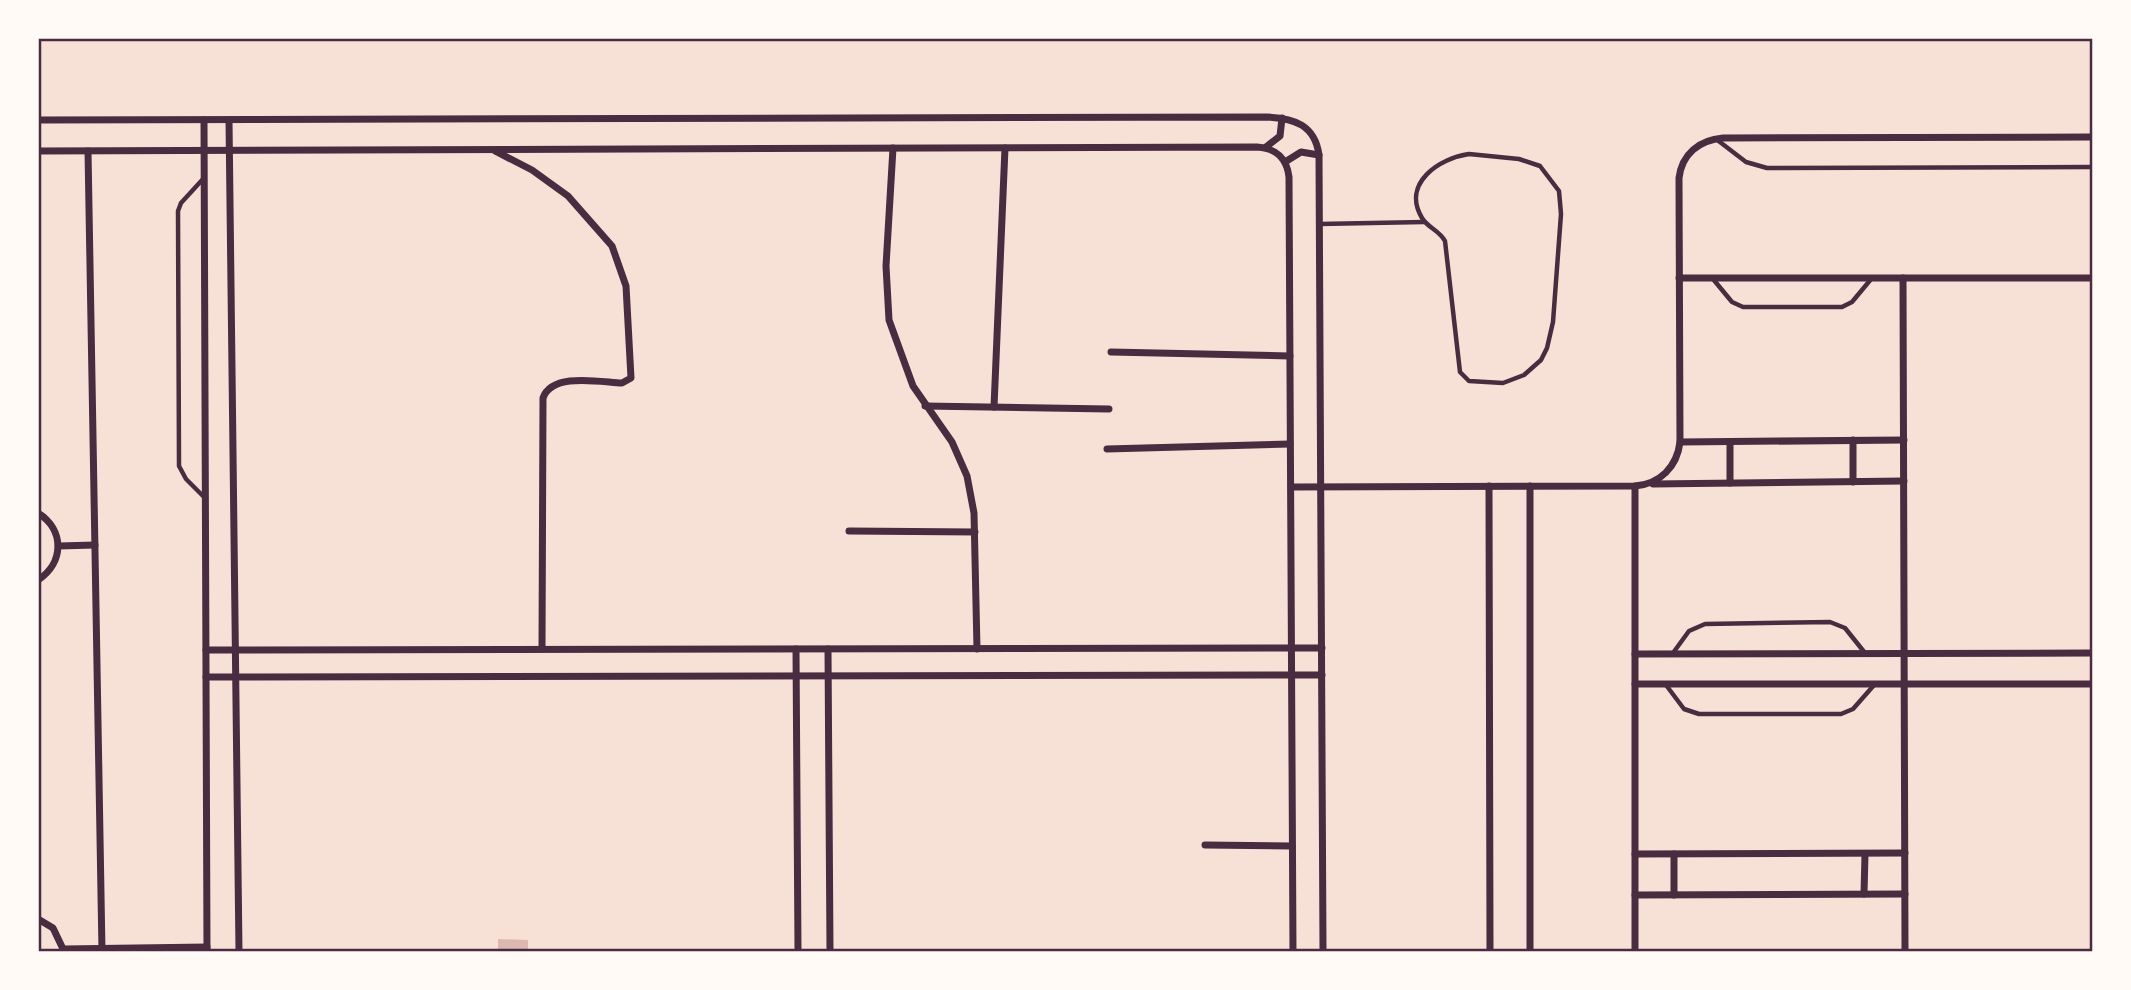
<svg xmlns="http://www.w3.org/2000/svg" width="2131" height="990" font-family="Montserrat,sans-serif">
<rect width="100%" height="100%" fill="#f7e1d7"/>
<polygon fill="#dcb8b0" points="498,939 528,940 528,951 498,951"/>
<g fill="none" stroke-linecap="round" stroke-linejoin="round">
<g stroke="#4a2c40" stroke-width="4.5">
<polyline points="1716,139 1746,162 1767,168 2092,167"/>
<path d="M1469 154 1519 159 1540 166 1559 191 1561 214 1553 322 1547 348 1541 360 1524 375 1503 383 1469 381 1460 372 1445 241C1439 230 1428 228 1422 218 1401 183 1440 158 1469 154Z"/>
<polyline points="203,179 181,203 178,211 179,466 186,479 205,498"/>
<polyline points="1319,224 1424,222"/>
<polyline points="1713,279 1732,302 1743,307 1842,307 1852,302 1872,278"/>
<polyline points="1673,653 1689,631 1705,624 1830,622 1845,628 1865,653"/>
<polyline points="1666,685 1684,709 1699,714 1841,714 1853,709 1875,684"/>
</g>
<g stroke="#4a2c40" stroke-width="7">
<path d="M38 120 1267 117C1294 118 1315 125 1319 155L1323 951"/>
<polyline points="204,120 207,951"/>
<polyline points="229,120 239,951"/>
<polyline points="1266,147 1280,136 1282,118"/>
<polyline points="893,148 886,266 889,320 913,386 952,442 967,476 974,513 977,649"/>
<path d="M38 151 1257 147C1276 148 1287 159 1289 177L1293 951"/>
<polyline points="88,151 102,951"/>
<path d="M495 151 532 170 568 196 612 246 626 286 631 378 622 383C600 382 552 372 543 398L542 649"/>
<polyline points="1285,162 1301,152 1319,155"/>
<polyline points="1679,278 2092,278"/>
<polyline points="1903,278 1905,951"/>
<polyline points="1111,352 1290,356"/>
<polyline points="925,406 1109,409"/>
<polyline points="994,407 1005,148"/>
<polyline points="1853,440 1853,482"/>
<polyline points="1680,442 1904,440"/>
<polyline points="1730,442 1730,483"/>
<polyline points="1107,449 1290,444"/>
<polyline points="1653,484 1904,481"/>
<polyline points="1489,486 1490,951"/>
<polyline points="1530,486 1530,951"/>
<polyline points="1635,486 1635,951"/>
<path d="M1291 487 1635 486C1660 484 1677 467 1680 442L1679 178C1682 154 1699 140 1723 138L2092 137"/>
<path d="M38 513C65 530 64 563 38 580"/>
<polyline points="849,531 975,532"/>
<polyline points="59,546 95,545"/>
<polyline points="796,649 798,951"/>
<polyline points="828,649 830,951"/>
<polyline points="206,650 1322,648"/>
<polyline points="1635,654 2092,653"/>
<polyline points="206,677 1322,675"/>
<polyline points="1635,684 2092,684"/>
<polyline points="1205,845 1292,846"/>
<polyline points="1635,854 1905,853"/>
<polyline points="1864,894 1865,854"/>
<polyline points="1635,895 1905,894"/>
<polyline points="1674,895 1674,854"/>
<polyline points="38,919 53,928 64,951"/>
<polyline points="64,949 207,947"/>
</g>
</g>
<rect width="2131" height="990" fill="none" stroke="#fffaf5" stroke-width="80"/>
<rect x="40" y="40" width="2051" height="910" fill="none" stroke="#4a2c40" stroke-width="2.5"/>
</svg>
